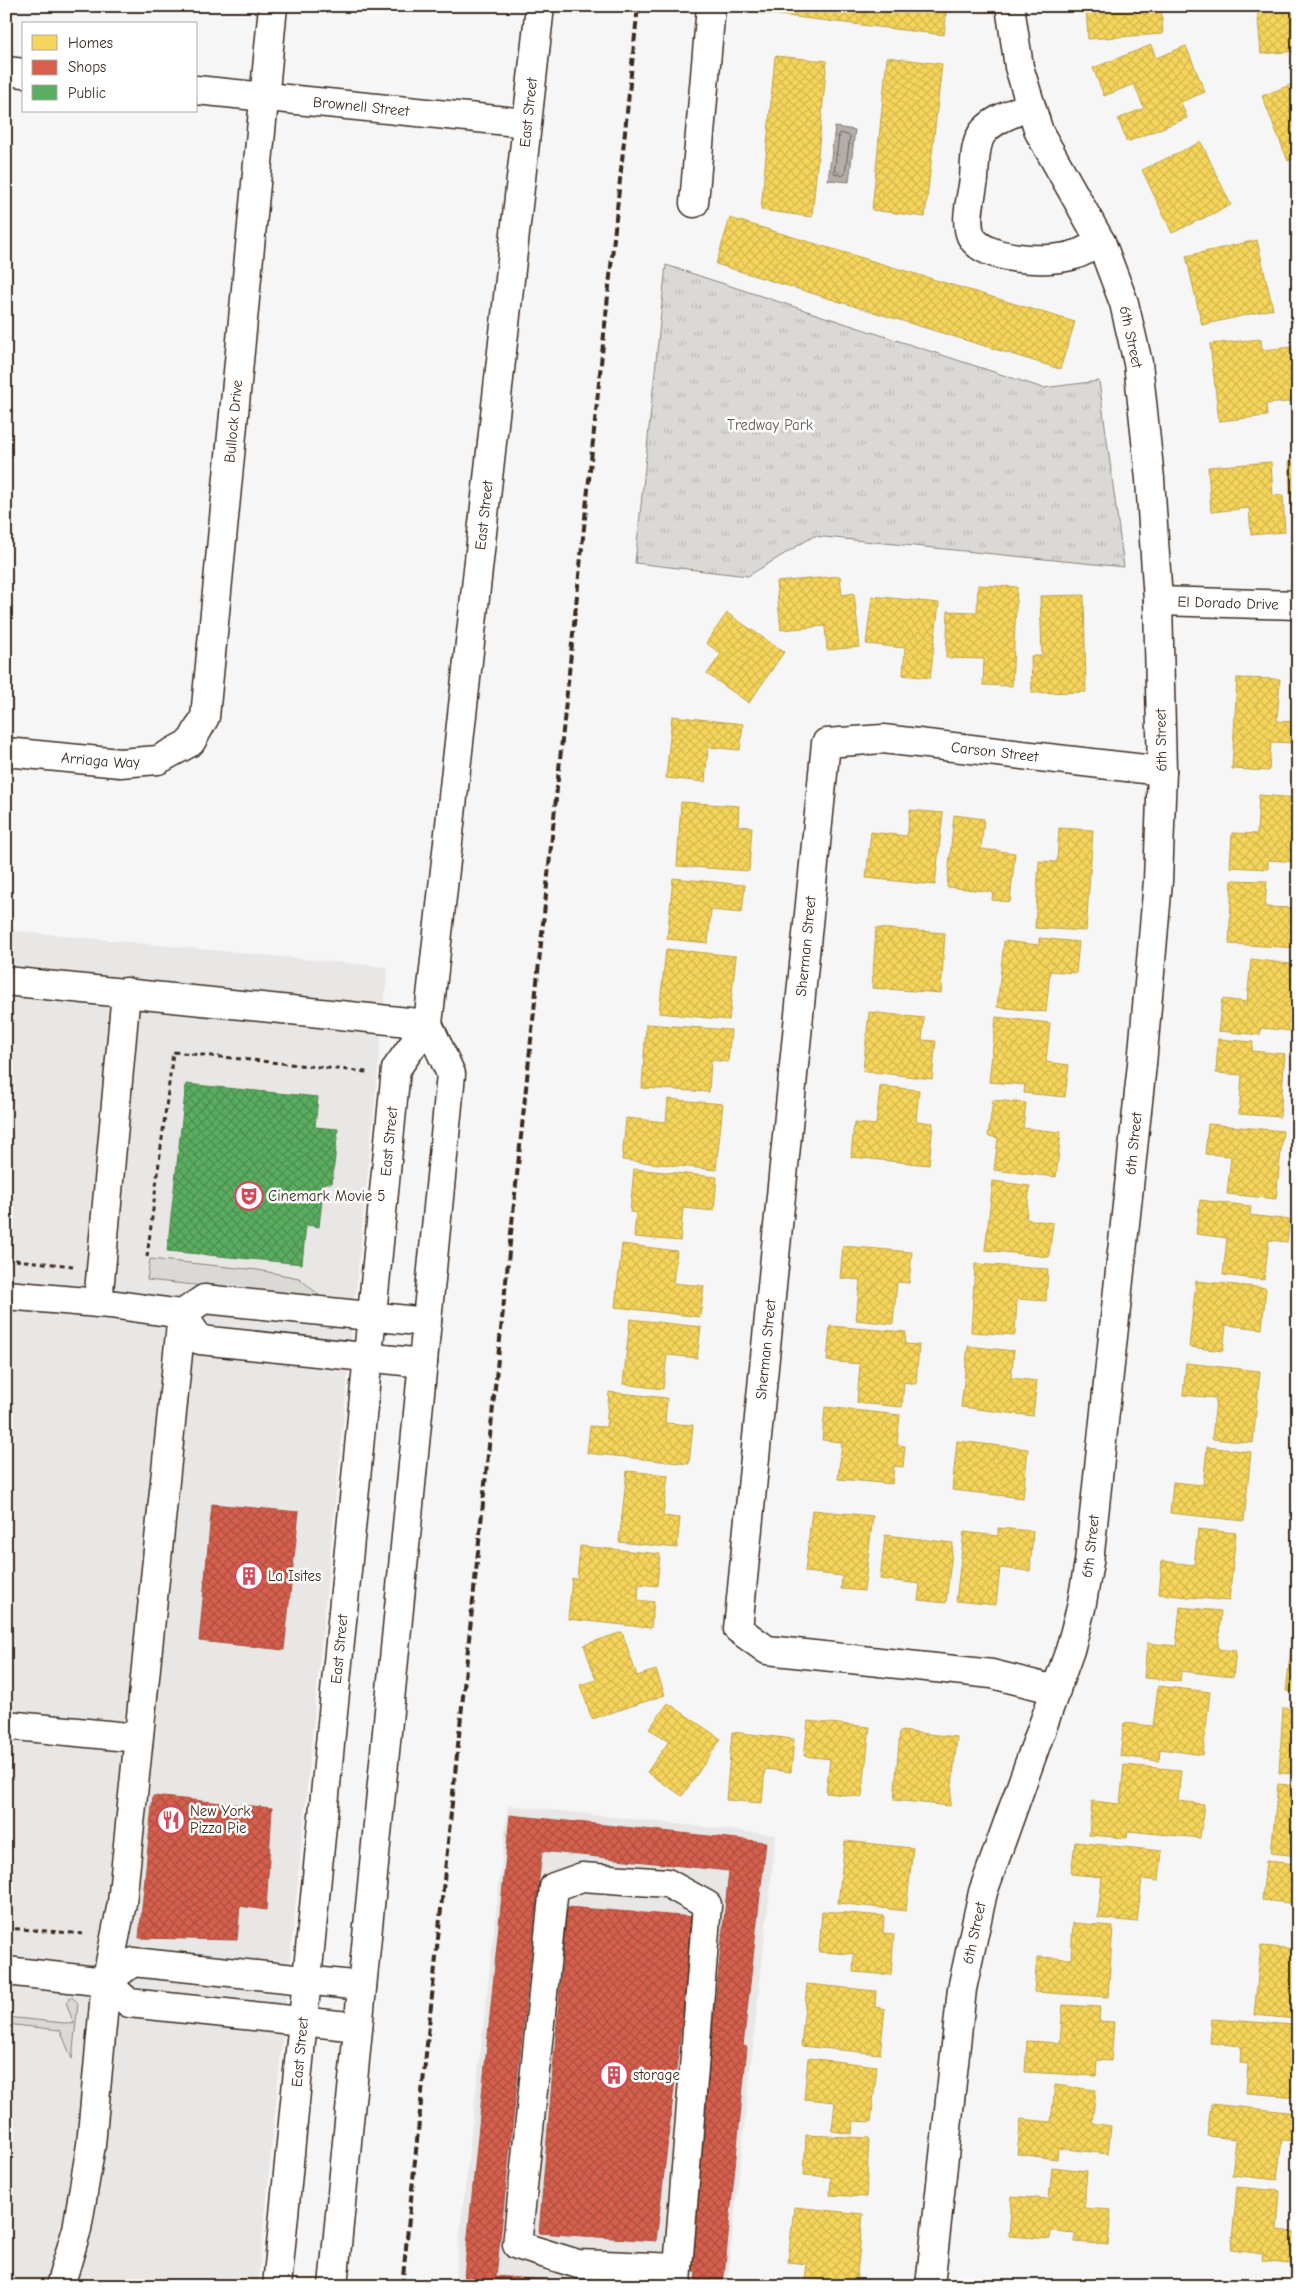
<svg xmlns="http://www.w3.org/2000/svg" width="1304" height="2292" font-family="'Comic Neue',sans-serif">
<defs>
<pattern id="park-tufts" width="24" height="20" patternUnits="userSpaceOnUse" patternTransform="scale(1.25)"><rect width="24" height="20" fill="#dbd9d6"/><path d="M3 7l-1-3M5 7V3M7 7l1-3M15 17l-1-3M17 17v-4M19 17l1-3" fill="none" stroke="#bdbab7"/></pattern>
<pattern id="water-ripples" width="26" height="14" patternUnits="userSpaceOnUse" patternTransform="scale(1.25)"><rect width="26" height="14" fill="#b4aeaa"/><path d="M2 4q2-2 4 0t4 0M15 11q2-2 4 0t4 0" fill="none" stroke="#948e8a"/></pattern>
<pattern id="homes-cross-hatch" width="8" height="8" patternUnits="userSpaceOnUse" patternTransform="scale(1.25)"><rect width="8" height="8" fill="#f6d55c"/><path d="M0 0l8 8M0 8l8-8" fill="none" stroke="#d4b750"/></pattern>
<pattern id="shops-cross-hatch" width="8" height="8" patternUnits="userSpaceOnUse" patternTransform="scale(1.25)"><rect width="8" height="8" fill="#d6604d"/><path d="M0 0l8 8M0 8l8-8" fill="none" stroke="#af4f3f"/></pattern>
<pattern id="public-cross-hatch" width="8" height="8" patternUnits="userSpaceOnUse" patternTransform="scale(1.25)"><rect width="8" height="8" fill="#5aae61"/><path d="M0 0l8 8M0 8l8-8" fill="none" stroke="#4c8e4f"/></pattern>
</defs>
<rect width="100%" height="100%" fill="#f7f6f6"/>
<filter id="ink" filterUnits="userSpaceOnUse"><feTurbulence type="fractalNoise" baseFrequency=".02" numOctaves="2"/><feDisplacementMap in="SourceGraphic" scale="10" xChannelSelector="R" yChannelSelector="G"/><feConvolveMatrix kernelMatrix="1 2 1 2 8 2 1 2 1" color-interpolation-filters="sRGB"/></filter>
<g filter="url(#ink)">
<g fill="#e9e7e6">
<polygon points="6,930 388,967 258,2286 6,2286"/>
<polygon points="508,1805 776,1835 727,2286 454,2286"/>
</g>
<g fill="#dbd9d6" stroke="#8b827a">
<polygon points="150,1259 258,1270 299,1278 319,1295 309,1297 147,1280"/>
<polygon points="70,1997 73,1998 78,2003 72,2059 60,2030 6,2024 6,2017 74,2024 66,2002"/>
</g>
<polygon fill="url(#park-tufts)" stroke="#8b827a" points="666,265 1043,388 1099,381 1124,567 814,536 748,576 635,563"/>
<polygon fill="url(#water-ripples)" stroke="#847972" points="835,127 855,130 849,182 828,180"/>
<g fill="url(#homes-cross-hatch)" stroke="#bea249">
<polygon points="737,6 947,6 944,35 737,10"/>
<polygon points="1086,6 1161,6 1163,34 1088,39"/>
<polygon points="1257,6 1298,6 1298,51 1261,54"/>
<polygon points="1151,45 1156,58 1186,46 1205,92 1181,102 1187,118 1127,142 1118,119 1144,108 1134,84 1104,96 1093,68"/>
<polygon points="775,56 827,61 812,217 761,210"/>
<polygon points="887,57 942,64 925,217 872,210"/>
<polygon points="1298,82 1298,157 1288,161 1262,96"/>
<polygon points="1201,142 1231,205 1172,233 1142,170"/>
<polygon points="730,218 1075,322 1060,369 716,264"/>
<polygon points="1257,240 1273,309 1202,325 1186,256"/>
<polygon points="1261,339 1262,350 1292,347 1298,401 1266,404 1267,416 1219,421 1210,344"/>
<polygon points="1289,461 1298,461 1298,514 1291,514"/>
<polygon points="1271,462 1273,496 1283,495 1285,532 1251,535 1249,508 1211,512 1208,467"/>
<polygon points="840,576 842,595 854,593 860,647 827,650 825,626 781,630 776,582"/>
<polygon points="978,585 1017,587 1012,686 983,685 984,659 946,658 948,611 977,612"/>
<polygon points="1084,595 1086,692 1032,693 1031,656 1042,656 1040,596"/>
<polygon points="872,596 939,603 930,678 903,675 905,648 866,644"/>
<polygon points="727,613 784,652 749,703 707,674 721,654 706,643"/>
<polygon points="1237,678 1280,679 1277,721 1295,722 1294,743 1271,742 1269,771 1232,769"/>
<polygon points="672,716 743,724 740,750 708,747 705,782 666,778"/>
<polygon points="1259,795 1298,798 1298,862 1268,860 1268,869 1230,867 1232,833 1257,834"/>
<polygon points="681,802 739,806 738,826 752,827 749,871 677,866"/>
<polygon points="910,810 943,813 935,885 866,878 871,832 907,836"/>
<polygon points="954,815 984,819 981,849 1015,853 1010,902 992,900 993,892 947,887"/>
<polygon points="1059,828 1093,830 1086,931 1035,928 1039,861 1057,862"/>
<polygon points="673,878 745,885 742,913 711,910 708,943 667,939"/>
<polygon points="1232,880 1267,881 1265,907 1298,908 1298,948 1229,944"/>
<polygon points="876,928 945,933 941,993 872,988"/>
<polygon points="1039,938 1079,942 1076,973 1050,971 1046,1012 997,1007 1004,941 1039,945"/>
<polygon points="666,949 736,956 729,1020 659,1013"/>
<polygon points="1251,959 1298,965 1293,1031 1261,1028 1260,1035 1218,1031 1222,999 1247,1002"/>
<polygon points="869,1012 924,1018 922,1040 936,1041 932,1079 863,1071"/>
<polygon points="996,1017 1050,1023 1046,1062 1069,1065 1065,1097 1024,1093 1025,1085 989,1082"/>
<polygon points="646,1024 731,1030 728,1062 711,1060 709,1092 642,1088"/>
<polygon points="1218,1039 1253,1042 1252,1051 1285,1054 1280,1117 1239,1114 1242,1075 1216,1073"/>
<polygon points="880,1086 919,1090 916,1121 933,1123 929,1165 851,1157 854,1123 876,1125"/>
<polygon points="668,1099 723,1104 716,1170 622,1160 626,1118 666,1122"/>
<polygon points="993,1100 1026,1103 1023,1128 1061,1132 1056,1177 994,1170 998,1138 988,1136"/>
<polygon points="1208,1124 1283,1131 1276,1199 1227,1194 1231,1156 1205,1154"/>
<polygon points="634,1169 717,1177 714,1211 683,1208 680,1241 634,1237 636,1213 630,1212"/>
<polygon points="993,1181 1030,1186 1026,1219 1053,1223 1049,1257 985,1250"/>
<polygon points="1200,1200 1251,1206 1250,1215 1290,1220 1287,1242 1269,1240 1264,1280 1223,1275 1227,1238 1196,1234"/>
<polygon points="622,1244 677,1251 673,1283 704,1286 700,1317 615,1307"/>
<polygon points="843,1246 912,1252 909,1283 897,1282 893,1324 856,1320 860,1280 840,1278"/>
<polygon points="975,1264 1048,1269 1046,1301 1017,1299 1015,1335 971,1332"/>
<polygon points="1196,1281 1266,1288 1262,1329 1226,1325 1223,1351 1189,1347"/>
<polygon points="630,1319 701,1327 697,1358 667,1355 663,1389 623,1384"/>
<polygon points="830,1326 906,1332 905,1344 919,1345 916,1384 904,1382 902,1407 857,1403 860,1364 827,1361"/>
<polygon points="968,1346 1014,1351 1011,1378 1037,1381 1033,1416 961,1407"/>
<polygon points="1186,1363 1260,1371 1253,1443 1212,1439 1216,1398 1183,1395"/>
<polygon points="609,1392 667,1398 665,1423 693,1425 689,1464 587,1453 590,1426 606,1427"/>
<polygon points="825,1407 900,1415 897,1445 905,1446 903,1467 894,1466 892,1484 838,1479 842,1442 822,1440"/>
<polygon points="957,1441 1028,1449 1023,1498 952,1490"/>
<polygon points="1207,1447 1251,1452 1244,1521 1170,1513 1173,1482 1203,1485"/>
<polygon points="627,1471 668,1475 663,1516 680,1518 677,1548 619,1542"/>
<polygon points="812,1510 873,1516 864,1591 841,1589 842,1576 805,1572"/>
<polygon points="998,1528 1033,1531 1030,1571 1000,1568 996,1605 956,1601 964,1532 998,1536"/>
<polygon points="1198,1529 1236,1533 1229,1601 1159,1594 1162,1561 1194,1565"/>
<polygon points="885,1535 953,1543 946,1603 918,1600 920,1584 880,1579"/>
<polygon points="580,1546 660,1554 657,1586 639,1584 638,1600 654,1602 651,1628 568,1619 572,1578 577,1579"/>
<polygon points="1180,1607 1221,1611 1218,1649 1236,1651 1233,1677 1181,1671 1180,1681 1144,1678 1147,1643 1176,1646"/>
<polygon points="1294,1620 1298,1620 1298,1692 1286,1691"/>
<polygon points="622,1632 637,1676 656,1670 665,1695 592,1719 580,1685 596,1680 584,1645"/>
<polygon points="1158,1686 1210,1692 1203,1755 1160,1749 1159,1761 1120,1756 1124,1723 1153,1726"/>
<polygon points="668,1703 721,1739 682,1796 647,1772 669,1741 649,1729"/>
<polygon points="1283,1708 1298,1709 1298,1774 1279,1773"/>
<polygon points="808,1721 870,1727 862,1797 826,1793 830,1759 804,1756"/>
<polygon points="900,1731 957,1737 950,1806 894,1800"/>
<polygon points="732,1732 794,1739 791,1772 765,1769 762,1803 726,1800"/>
<polygon points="1124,1765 1181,1770 1178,1801 1204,1804 1200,1838 1128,1831 1127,1838 1089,1835 1092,1801 1120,1804"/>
<polygon points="1278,1784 1298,1786 1298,1856 1271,1853"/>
<polygon points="845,1841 913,1848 906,1911 838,1903"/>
<polygon points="1075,1842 1162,1851 1159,1881 1142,1879 1137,1922 1098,1918 1102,1877 1071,1874"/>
<polygon points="1266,1861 1298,1864 1298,1904 1262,1900"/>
<polygon points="822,1911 884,1916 883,1933 894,1934 891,1975 853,1972 854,1954 819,1952"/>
<polygon points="1073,1923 1113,1926 1108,1997 1034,1992 1037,1957 1071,1959"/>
<polygon points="1261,1946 1298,1949 1295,2019 1254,2015"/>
<polygon points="807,1984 876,1991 875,2007 885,2009 880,2054 801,2046"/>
<polygon points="1063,2005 1100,2007 1099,2021 1114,2022 1111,2061 1097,2060 1096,2076 1025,2072 1027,2041 1060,2043"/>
<polygon points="1212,2019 1294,2025 1290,2067 1298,2067 1298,2097 1246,2093 1248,2064 1240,2063 1241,2046 1210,2043"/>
<polygon points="808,2058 877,2066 871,2122 853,2121 852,2134 832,2131 835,2102 804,2099"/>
<polygon points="1055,2085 1096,2090 1092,2123 1111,2126 1108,2154 1058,2148 1057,2159 1017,2154 1021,2119 1051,2122"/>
<polygon points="1211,2104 1298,2113 1298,2141 1282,2140 1277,2180 1232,2175 1236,2139 1207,2136"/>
<polygon points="806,2135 869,2138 866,2197 830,2195 831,2177 804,2175"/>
<polygon points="1052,2167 1087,2171 1084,2208 1111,2210 1108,2245 1075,2242 1075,2233 1051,2231 1050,2239 1009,2236 1012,2196 1049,2199"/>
<polygon points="1237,2187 1280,2191 1277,2230 1298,2232 1298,2265 1262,2261 1263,2254 1231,2250"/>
<polygon points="794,2207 863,2214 856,2284 805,2279 807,2264 788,2262"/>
<polygon points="784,2282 822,2286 784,2286"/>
<polygon points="1077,2282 1113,2286 1077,2286"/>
</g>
<g fill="url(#shops-cross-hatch)" stroke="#a8503f">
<polygon points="212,1504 299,1512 284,1650 199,1641"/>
<polygon points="153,1796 272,1808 266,1910 240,1906 237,1940 139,1938"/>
<polygon points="510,1815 766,1842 743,2046 747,2047 723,2286 695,2286 696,2271 687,2272 729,1871 542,1851 496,2276 556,2281 556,2286 463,2286"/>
<polygon points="567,1907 694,1917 656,2241 539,2233"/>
</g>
<polygon fill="url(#public-cross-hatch)" stroke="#51864d" points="186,1084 318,1097 315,1127 338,1129 332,1183 324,1183 319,1227 306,1225 302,1264 167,1251"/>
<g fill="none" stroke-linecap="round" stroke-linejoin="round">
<polygon stroke="#6b5f56" stroke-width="1" points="841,133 850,136 845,174 842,176 834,173 839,135"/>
<defs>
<g id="minor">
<polyline points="6,71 24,73"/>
<path id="s1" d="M196 90 527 123"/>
<path d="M1030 106C1014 113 996 118 984 131 974 142 975 165 974 179 972 195 964 220 971 236 983 261 1050 263 1074 255 1083 253 1092 246 1101 242"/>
<polyline points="694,203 711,6"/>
<path id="s2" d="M1158 601 1298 605"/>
<path id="s3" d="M6 752 120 763 158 760 191 742 205 717 273 6"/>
<polyline points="6,981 428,1024"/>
<polyline points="6,1295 110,1304 182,1314 204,1299 427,1322"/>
<polyline points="98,1303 126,992"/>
<polyline points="182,1314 200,1340 423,1363"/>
<path id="s4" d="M1056 1690 992 1674 767 1650 738 1629 826 743 883 739 1162 771"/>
<polyline points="6,1725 138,1738"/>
<polyline points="6,1971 106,1982 129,2003 358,2027"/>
<polyline points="106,1982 133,1962 362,1986"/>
<polyline points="60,2286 77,2229 91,2145 106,1982 122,1903 182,1314"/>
<path id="s5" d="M277 2286 396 1069 428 1024 540 6"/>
<polyline points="333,2286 451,1074 428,1024"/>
<polyline points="677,2286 678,2268 707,1905 667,1883 582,1877 554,1887 517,2245 578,2264 678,2268"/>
<path id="s6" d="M930 2286 962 1989 983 1892 1070 1650 1081 1608 1089 1562 1142 1064 1158 881 1162 771 1158 601 1150 479 1138 363 1124 303 1101 242 1039 132 1019 67 1010 6"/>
</g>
</defs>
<use href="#minor" stroke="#3b2a1e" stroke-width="31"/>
<g stroke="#3b2a1e" stroke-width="3" stroke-dasharray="5 4" stroke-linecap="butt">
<polyline points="147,1257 173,1052 367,1072"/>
<polyline points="6,1259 73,1266"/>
<polyline points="6,1928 86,1934"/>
</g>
<use href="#minor" stroke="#fff" stroke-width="28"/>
<polyline stroke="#3b2a1e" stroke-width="4" stroke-dasharray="8 4" stroke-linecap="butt" points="402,2286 638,6"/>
</g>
</g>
<defs>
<symbol id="theatre-ring" viewBox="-11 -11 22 22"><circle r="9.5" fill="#fff" stroke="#d1495b" stroke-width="1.5"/><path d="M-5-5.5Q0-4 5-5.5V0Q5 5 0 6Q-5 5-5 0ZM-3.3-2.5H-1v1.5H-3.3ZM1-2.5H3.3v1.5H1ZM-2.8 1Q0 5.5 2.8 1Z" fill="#d1495b"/></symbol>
<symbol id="building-ring" viewBox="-11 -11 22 22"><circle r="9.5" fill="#fff" stroke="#d1495b" stroke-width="1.5"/><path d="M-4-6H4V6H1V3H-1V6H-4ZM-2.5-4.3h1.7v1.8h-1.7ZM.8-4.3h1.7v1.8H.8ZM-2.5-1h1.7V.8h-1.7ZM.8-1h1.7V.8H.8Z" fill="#d1495b"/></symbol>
<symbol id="restaurant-ring" viewBox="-11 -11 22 22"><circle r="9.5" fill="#fff" stroke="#d1495b" stroke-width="1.5"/><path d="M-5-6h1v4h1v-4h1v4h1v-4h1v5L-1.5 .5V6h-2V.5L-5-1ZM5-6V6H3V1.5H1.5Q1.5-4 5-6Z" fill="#d1495b"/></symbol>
</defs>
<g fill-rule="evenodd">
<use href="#theatre-ring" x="233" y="1180" width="32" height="32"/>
<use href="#building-ring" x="233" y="1560" width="32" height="32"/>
<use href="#restaurant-ring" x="155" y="1804" width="32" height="32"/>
<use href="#building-ring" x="598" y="2059" width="32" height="32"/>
</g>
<g text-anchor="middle" stroke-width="5" stroke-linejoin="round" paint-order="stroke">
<g font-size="15" fill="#3b2a1e" stroke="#fff">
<text dy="5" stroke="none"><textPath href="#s1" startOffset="166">Brownell Street</textPath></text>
<text dy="5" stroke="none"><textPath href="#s5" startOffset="2195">East Street</textPath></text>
<text transform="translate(1131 337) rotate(78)" y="5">6th Street</text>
<text dy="5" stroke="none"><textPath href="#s3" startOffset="516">Bullock Drive</textPath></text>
<text dy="5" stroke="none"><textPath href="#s5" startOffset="1790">East Street</textPath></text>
<text dy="5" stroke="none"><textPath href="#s2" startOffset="70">El Dorado Drive</textPath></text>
<text transform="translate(1161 740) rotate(-91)" y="5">6th Street</text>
<text dy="5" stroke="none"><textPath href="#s4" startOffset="1388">Carson Street</textPath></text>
<text dy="5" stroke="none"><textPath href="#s3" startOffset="95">Arriaga Way</textPath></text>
<text dy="5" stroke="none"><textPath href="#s4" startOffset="1014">Sherman Street</textPath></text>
<text dy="5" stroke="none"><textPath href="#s5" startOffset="1150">East Street</textPath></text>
<text dy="5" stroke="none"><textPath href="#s6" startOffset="1166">6th Street</textPath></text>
<text dy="5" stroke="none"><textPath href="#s4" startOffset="609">Sherman Street</textPath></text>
<text dy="5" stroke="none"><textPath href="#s6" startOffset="761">6th Street</textPath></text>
<text dy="5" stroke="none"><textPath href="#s5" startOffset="640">East Street</textPath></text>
<text dy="5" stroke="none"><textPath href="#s6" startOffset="356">6th Street</textPath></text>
<text dy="5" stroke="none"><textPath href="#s5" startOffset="235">East Street</textPath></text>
</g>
<g font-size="15" fill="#63564c" stroke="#fff">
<text x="770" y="430">Tredway Park</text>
</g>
<g font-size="15" fill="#3b2a1e" stroke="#fff" text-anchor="start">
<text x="268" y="1201">Cinemark Movie 5</text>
<text x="268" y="1581">La Isites</text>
<text x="190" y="1816">New York<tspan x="190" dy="17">Pizza Pie</tspan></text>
<text x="633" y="2080">storage</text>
</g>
</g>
<rect width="1304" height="2292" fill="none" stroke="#fff" stroke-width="25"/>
<rect x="12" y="12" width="1279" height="2267" fill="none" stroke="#3b2a1e" stroke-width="2" filter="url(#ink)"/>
<rect x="22" y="22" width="175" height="90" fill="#ffffff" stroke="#b1aaa5"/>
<rect x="32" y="35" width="25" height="15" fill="#f6d55c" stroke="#b1aaa5"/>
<text x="68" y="48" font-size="15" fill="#3b2a1e">Homes</text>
<rect x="32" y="60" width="25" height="15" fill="#d6604d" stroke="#b1aaa5"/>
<text x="68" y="72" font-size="15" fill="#3b2a1e">Shops</text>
<rect x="32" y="85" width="25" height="15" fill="#5aae61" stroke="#b1aaa5"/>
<text x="68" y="98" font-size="15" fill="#3b2a1e">Public</text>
</svg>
